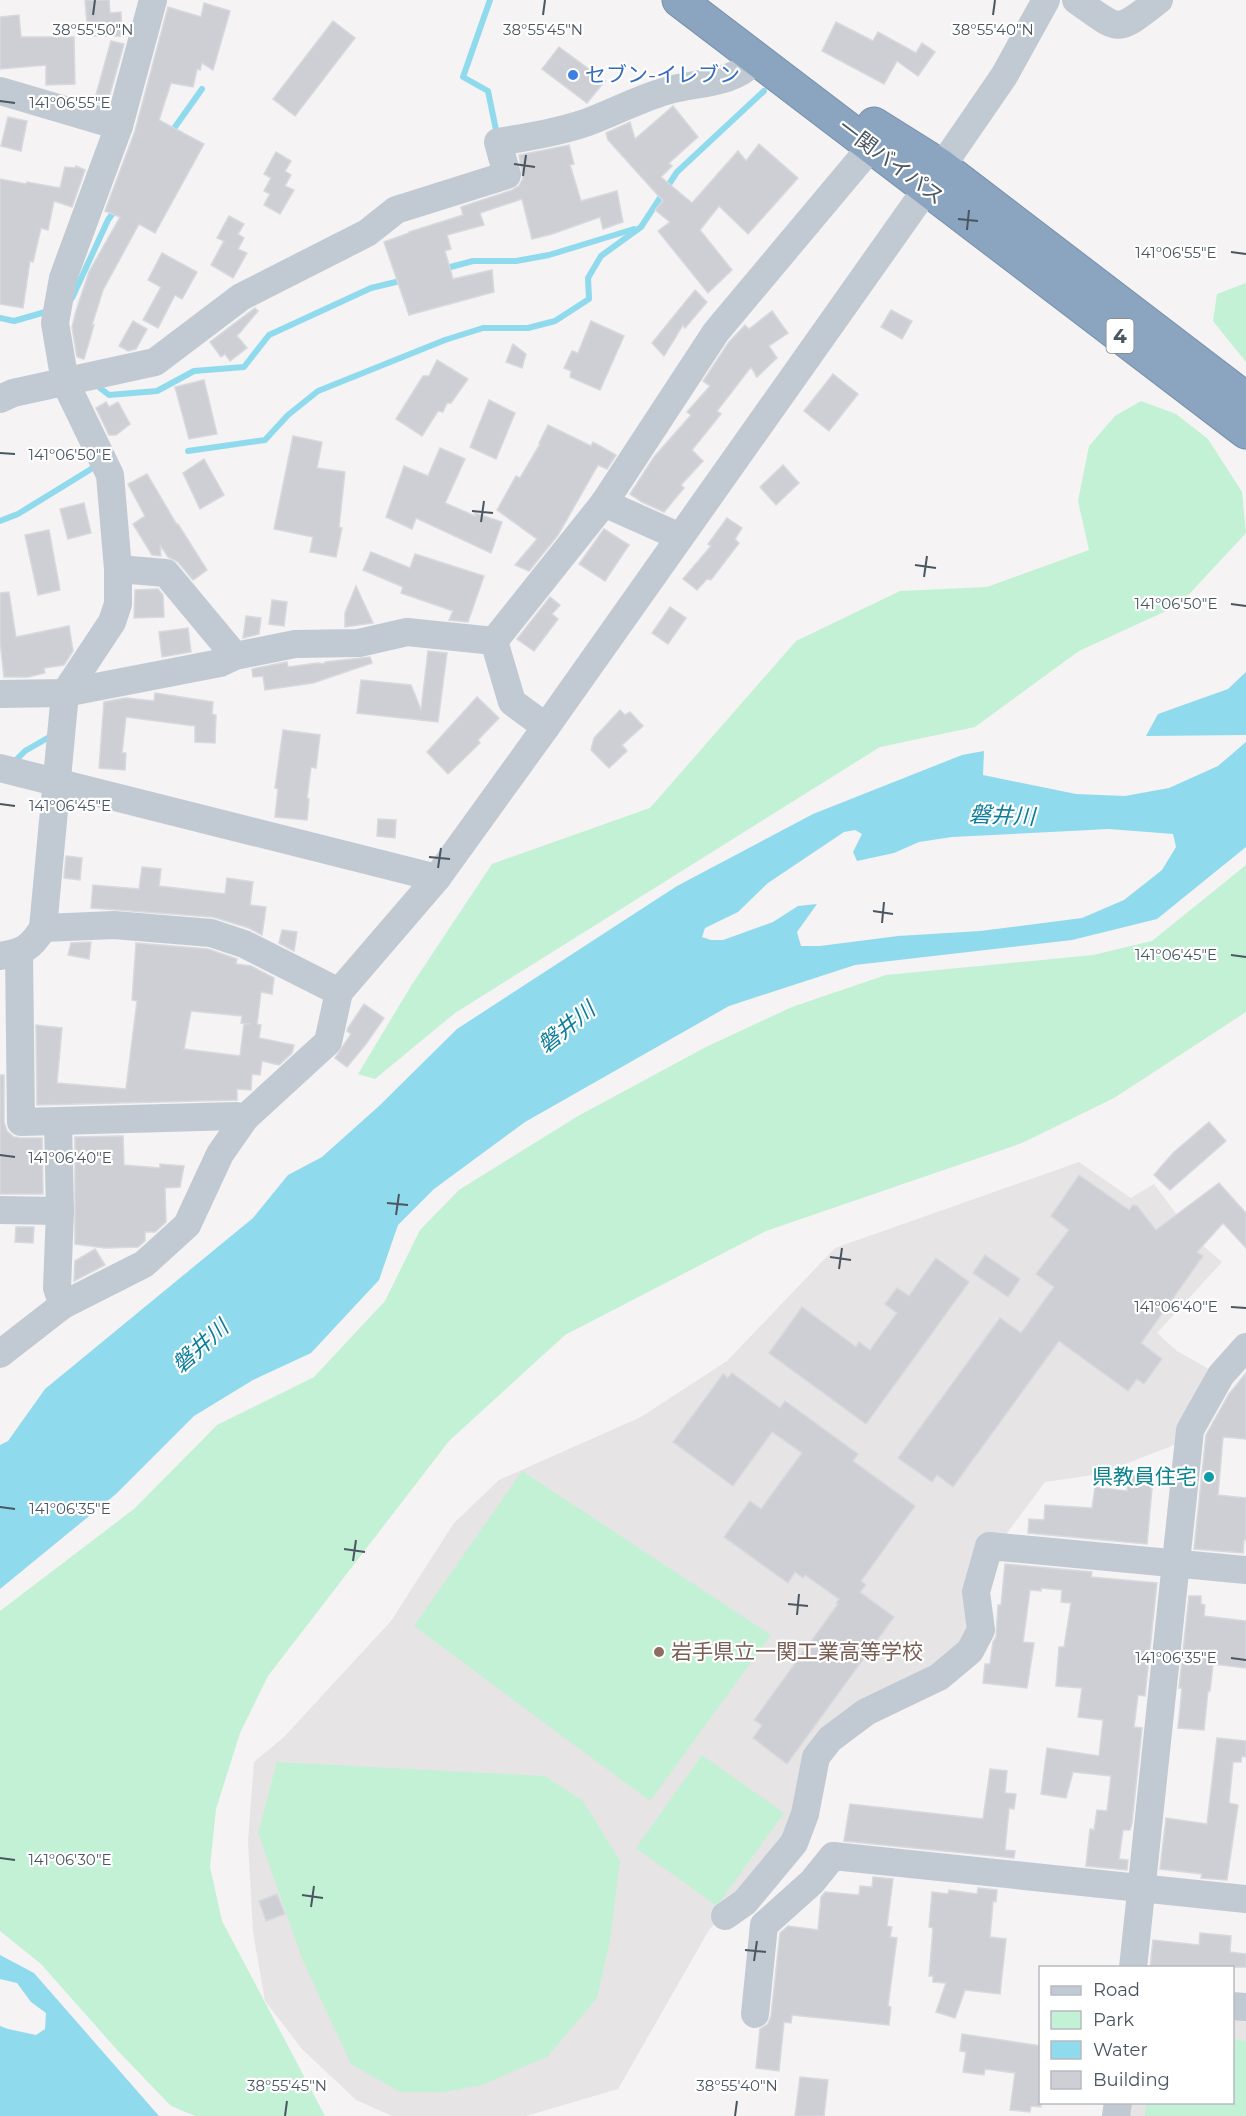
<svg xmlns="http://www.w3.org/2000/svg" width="1246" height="2116" font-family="Montserrat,'Noto Sans JP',sans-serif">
<rect width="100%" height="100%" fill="#f5f3f3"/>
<g fill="#e6e4e5">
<polygon points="1079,1162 1131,1198 1154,1184 1195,1239 1222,1262 1157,1333 1177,1351 1214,1372 1179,1443 1100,1474 1045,1482 1004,1537 967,1638 942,1666 837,1723 794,1819 739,1899 709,1930 618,2089 526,2116 392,2116 356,2100 302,2049 265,2001 253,1932 248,1841 254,1762 284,1737 391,1621 454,1523 499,1480 641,1417 727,1361 835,1248"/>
<polygon points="1233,2012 1246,2014 1246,2116 1121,2116 1123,2103 1232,2102"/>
</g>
<g fill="#c3f1d5">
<polygon points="1246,283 1246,362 1213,321 1217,294"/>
<polygon points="1141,401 1176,414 1208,439 1242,492 1246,533 1179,605 1079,651 975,727 880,747 455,1013 375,1079 358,1074 411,986 492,864 650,808 796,641 900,591 987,587 1089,550 1078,501 1089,446 1115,416"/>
<polygon points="1246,865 1246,1012 1114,1098 1022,1143 766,1231 565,1335 449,1441 268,1676 240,1733 216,1809 210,1867 222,1921 325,2116 195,2116 171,2106 119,2052 41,1964 0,1931 0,1611 134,1509 217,1425 314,1377 385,1301 420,1230 459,1190 578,1116 706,1047 792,1007 886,975 1093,955 1152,941"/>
<polygon points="522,1471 771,1635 650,1801 414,1626"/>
<polygon points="702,1755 784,1813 717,1906 636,1848"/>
<polygon points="277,1762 545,1776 583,1801 620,1861 610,1940 597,1998 548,2056 482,2085 444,2092 400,2092 351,2064 303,1961 258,1833"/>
<polygon points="1233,2039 1246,2041 1246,2116 1145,2116 1146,2103 1232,2102"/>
</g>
<g fill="#90daee" fill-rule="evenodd">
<polygon points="1246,672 1246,735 1146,736 1158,714 1228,689"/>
<path d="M1246 742V847L1157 919 1072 940 855 965 729 1006 525 1122 434 1189 398 1225 379 1280 311 1353 253 1380 194 1416 116 1494 0 1589V1445L8 1441 45 1389 253 1218 288 1175 322 1157 379 1106 457 1029 677 886 813 814 962 755 984 751 983 775 1076 794 1125 796 1169 788 1218 766ZM1109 829 1173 834 1176 847 1162 870 1124 900 1082 918 980 931 898 936 820 946H801L797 932 817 904 798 906 773 922 723 940H711L702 937 705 928 738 912 768 883 844 832 855 830 862 834 853 852 857 861 894 853 919 842 952 837Z"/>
<polygon points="0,1955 34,1973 159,2116 0,2116 0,2026 8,2029 36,2035 45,2029 46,2013 31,2002 17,1983 0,1979"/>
</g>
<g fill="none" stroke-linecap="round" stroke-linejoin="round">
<g stroke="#90daee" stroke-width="6">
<polyline points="490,0 463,77 488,91 496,130"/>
<polyline points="170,134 202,89"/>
<polyline points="443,269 473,261 516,261 549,255 634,229"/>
<polyline points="72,298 108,220 117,207"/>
<polyline points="0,318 14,321 49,311"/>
<polyline points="100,388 109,395 157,391 194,371 244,367 269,335 371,288 404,280"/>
<polyline points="188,451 265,440 288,415 318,391 445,340 483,328 528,328 555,321 589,299 588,278 601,256 641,227 677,172 764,91"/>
<polyline points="0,521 18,514 96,466"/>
<polyline points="14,762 25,751 51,736"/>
</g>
</g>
<g fill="#cdcfd5" stroke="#d7d9de" stroke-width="1.5" fill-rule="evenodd">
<polygon points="85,0 109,0 110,13 121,12 122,36 88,36"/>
<polygon points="204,3 230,11 213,70 202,63 200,70 197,69 193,87 171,83 159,120 204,144 155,233 139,224 103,290 92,325 94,325 84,359 77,357 72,327 76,311 89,272 120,217 105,211 135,131 168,7 201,17"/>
<polygon points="19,15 21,37 74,37 75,84 46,85 46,65 0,69 0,17"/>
<polygon points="333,21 355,38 295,116 273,99"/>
<polygon points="836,22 873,41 878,32 916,53 922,43 935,52 918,76 897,61 884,84 822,51"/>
<polygon points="111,41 124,44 107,105 94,102"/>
<polygon points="559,47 605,81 587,103 542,69"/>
<polygon points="673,106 698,137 669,163 672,166 661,177 692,203 738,151 746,161 759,144 798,178 748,234 719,206 700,230 732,270 708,293 658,231 670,222 655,210 663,201 608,140 606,133 630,122 635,139"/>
<polygon points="8,117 27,121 21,151 1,146"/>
<polygon points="569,145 574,164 570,165 581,201 617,191 623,222 603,229 600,217 552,234 532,239 522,199 480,213 484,225 447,235 451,249 445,251 453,279 492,270 494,292 409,315 384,242 409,233 409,232 463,215 461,207 512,190 519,186 523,178 519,155"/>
<polygon points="276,152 291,161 285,171 291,175 285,186 294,190 280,214 264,205 270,194 264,191 271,178 264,174"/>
<polygon points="76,166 85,170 72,207 54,201 48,230 41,228 33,262 30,261 23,308 0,304 0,179 26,184 27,182 60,188 65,167 75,168"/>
<polygon points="229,216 244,224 238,234 244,238 238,249 247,253 233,278 211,265 224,241 217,238"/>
<polygon points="162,253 197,272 182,299 175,295 158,328 143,320 161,287 148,280"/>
<polygon points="695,290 707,302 685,328 683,325 664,356 652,343"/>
<polygon points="255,308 258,311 237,336 247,348 230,361 225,354 221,357 210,342"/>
<polygon points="891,310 912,321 902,339 881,327"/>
<polygon points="772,311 788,333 769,346 777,358 757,377 751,367 717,411 721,414 692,450 703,461 681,485 684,488 664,512 642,502 630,494 654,457 691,415 687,412 710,386 703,381 729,342 745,325 749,329"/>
<polygon points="133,321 147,329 136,349 128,351 119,346"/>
<polygon points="591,321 624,336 600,390 570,377 571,371 564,368 572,351 578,353"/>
<polygon points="513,344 526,354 522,368 506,362"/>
<polygon points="437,360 468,379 451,403 447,403 443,412 438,411 422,436 396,419 423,376 429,376"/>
<polygon points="833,374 858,394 829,431 804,411"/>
<polygon points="204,380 217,434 189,439 175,387"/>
<polygon points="489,400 515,413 496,459 470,447"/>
<polygon points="106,402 109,407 118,402 130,424 116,435 109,435 96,408"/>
<polygon points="548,425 591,446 593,442 616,455 607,469 598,465 558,535 529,571 515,565 537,539 497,510 516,476 520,478 540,444 539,443"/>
<polygon points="293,436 322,442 317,468 345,472 339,527 342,528 336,557 310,552 313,537 274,529"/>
<polygon points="440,448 465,459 445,503 475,516 475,513 502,522 491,553 416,518 412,529 386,517 404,466 428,476"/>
<polygon points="204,459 224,495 200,509 183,473"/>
<polygon points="783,465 799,483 776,505 760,487"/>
<polygon points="147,474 177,525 178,524 207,570 193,580 178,562 168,557 160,545 161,556 152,555 133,524 145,516 128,484"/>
<polygon points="84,503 91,533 68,539 60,509"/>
<polygon points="727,518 742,528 735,539 739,543 711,580 707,579 697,590 683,579 711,546 708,544"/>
<polygon points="604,529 629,545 605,581 579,564"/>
<polygon points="49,530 60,590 38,595 25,535"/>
<polygon points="371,552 410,568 415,554 484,576 468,622 449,620 453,611 401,593 403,587 363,570"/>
<polygon points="356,586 373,623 345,627 345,613"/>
<polygon points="158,589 163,595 164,617 134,618 135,590"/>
<polygon points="9,592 16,637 69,626 73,651 64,665 44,668 45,673 28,677 4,677 0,641 0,593"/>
<polygon points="550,597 560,605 552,614 558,619 534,651 517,639"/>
<polygon points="272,600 287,602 284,626 269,624"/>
<polygon points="670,607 686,618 668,644 652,633"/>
<polygon points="246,616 261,618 259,634 243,638"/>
<polygon points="188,628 191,652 162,657 159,632"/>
<polygon points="428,651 447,653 438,722 357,713 361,680 411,685 421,710"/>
<polygon points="370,657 372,663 313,683 265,690 263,676 253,677 252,669 287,662 288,667 318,663 324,664 325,662"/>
<polygon points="155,693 213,702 212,714 216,715 215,743 195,742 195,726 126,717 122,753 126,753 125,770 99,768 104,702 126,698 154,701"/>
<polygon points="477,697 499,718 478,740 480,743 448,774 427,752"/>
<polygon points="620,710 625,715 630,712 643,726 622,745 627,751 609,768 591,750 594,738"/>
<polygon points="283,730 320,735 316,768 311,767 307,798 309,799 307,820 275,817 278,789 275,788"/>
<polygon points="378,819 396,820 395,838 377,836"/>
<polygon points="66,856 82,858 80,880 64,878"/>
<polygon points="142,867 161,869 159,886 225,894 227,878 253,882 250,905 266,907 262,935 249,928 213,917 91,908 93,885 139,889"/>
<polygon points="282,930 297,932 294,951 279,943"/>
<polygon points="91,942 89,959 68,955 71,943"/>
<path d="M136 943 208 949 237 959 236 964 251 966 274 978 272 994 261 992 257 1024 261 1025 259 1038 294 1045 292 1053 279 1065 262 1061 260 1075 252 1074 251 1090 237 1089V1100L37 1105 36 1025 62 1028 57 1083 126 1089 137 1001 132 1000ZM191 1011 242 1016 241 1023 250 1024H244L240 1056 184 1049Z"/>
<polygon points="364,1004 384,1018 366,1044 347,1067 335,1058 351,1034 347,1031 348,1028"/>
<polygon points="0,1075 4,1075 4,1122 7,1131 14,1137 21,1138 42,1138 43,1194 0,1194"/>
<polygon points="1209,1122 1226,1141 1170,1190 1154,1175 1173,1153"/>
<polygon points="123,1136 124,1165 160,1168 160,1164 184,1166 180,1187 165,1188 166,1222 155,1232 145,1232 145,1241 138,1247 105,1248 75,1244 75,1137"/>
<polygon points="1079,1175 1129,1210 1133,1205 1137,1206 1156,1230 1219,1183 1246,1213 1246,1248 1223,1223 1197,1252 1203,1256 1141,1343 1162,1359 1144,1384 1137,1379 1128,1391 1059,1341 953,1487 937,1475 932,1482 898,1458 1000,1318 1021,1333 1054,1287 1036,1274 1069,1230 1051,1216"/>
<polygon points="16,1227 34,1227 33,1243 15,1242"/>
<polygon points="95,1249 105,1265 74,1281 75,1261"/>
<polygon points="985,1255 1020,1279 1008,1297 973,1273"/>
<polygon points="936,1258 969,1282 866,1424 769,1353 802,1307 856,1347 859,1342 870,1350 897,1313 885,1304 897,1288 909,1296"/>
<polygon points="732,1373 780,1408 785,1401 858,1454 853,1461 915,1506 861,1581 866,1585 860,1592 894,1617 787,1764 753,1738 762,1725 754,1720 838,1604 836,1603 839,1599 805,1575 803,1578 795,1572 788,1583 724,1537 750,1501 761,1509 802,1453 772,1432 733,1486 673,1442 723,1374 728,1378"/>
<polygon points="1246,1373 1246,1439 1223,1437 1218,1495 1246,1498 1246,1540 1244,1540 1243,1553 1194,1549 1206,1435 1229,1394"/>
<polygon points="1129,1475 1153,1477 1147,1544 1028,1533 1029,1519 1044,1520 1045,1505 1092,1508 1095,1487 1127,1491"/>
<polygon points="1005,1564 1092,1572 1091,1577 1157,1583 1145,1696 1138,1695 1134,1727 1142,1728 1132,1823 1130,1830 1123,1830 1119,1859 1128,1860 1127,1870 1086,1866 1090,1829 1094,1830 1097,1810 1107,1811 1111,1776 1073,1772 1066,1798 1041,1794 1047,1748 1099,1756 1103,1720 1078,1717 1082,1688 1056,1686 1059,1647 1064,1647 1071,1603 1061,1602 1062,1590 1041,1588 1041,1591 1030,1590 1023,1642 1034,1643 1027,1688 983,1683 985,1664 990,1664 993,1642 996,1637 998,1605 1001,1605"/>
<polygon points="1189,1596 1201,1596 1201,1604 1205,1605 1204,1616 1246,1621 1246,1668 1213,1664 1210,1691 1208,1691 1204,1730 1178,1728 1182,1688 1179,1688"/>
<polygon points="1217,1738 1246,1741 1246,1757 1242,1756 1241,1762 1233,1762 1229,1803 1238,1805 1227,1880 1201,1878 1202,1874 1160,1869 1166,1818 1207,1824"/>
<polygon points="990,1769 1007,1771 1005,1793 1016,1794 1014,1809 1009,1808 1005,1850 1015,1851 1014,1858 844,1841 850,1804 983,1819"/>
<polygon points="873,1877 893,1879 887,1926 892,1927 890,1937 897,1938 888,2006 891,2007 889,2025 792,2015 791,2023 784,2022 779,2071 756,2068 760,2029 768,2024 771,2016 780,1933 788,1926 818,1930 821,1897 825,1892 859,1895 860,1886 872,1887"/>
<polygon points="978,1888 997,1890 996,1902 993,1901 990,1937 1006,1939 1000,1994 965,1990 955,2018 936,2012 946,1983 933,1982 933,1976 929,1976 933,1928 929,1927 932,1892 948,1894 949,1890 977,1894"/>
<polygon points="277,1894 285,1914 266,1921 259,1901"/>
<polygon points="1200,1933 1231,1936 1230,1952 1246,1954 1246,1967 1150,1968 1153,1940 1199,1945"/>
<polygon points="962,2034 1041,2046 1041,2107 1031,2106 1030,2112 1010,2110 1015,2073 985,2069 984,2075 963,2072 966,2052 960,2051"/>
<polygon points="800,2077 828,2080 824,2116 795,2116"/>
</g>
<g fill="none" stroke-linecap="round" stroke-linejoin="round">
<defs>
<g id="highway">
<polyline points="679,0 1246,432"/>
<polyline points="874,124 941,166 1246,399"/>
</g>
</defs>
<use href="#highway" stroke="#7690ad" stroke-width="35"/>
<g stroke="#c1cad2" stroke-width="28">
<path d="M1076 0C1121 32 1115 34 1159 0"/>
<polyline points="0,91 119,126"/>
<path d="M0 399 13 393 155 362 241 297 367 233 396 210 507 175 498 142C528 137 559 132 588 122 614 112 639 99 666 91 696 82 733 85 755 60"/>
<polyline points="604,503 680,537"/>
<polyline points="118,569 166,573 235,656"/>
<polyline points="494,641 604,503 716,332 871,147"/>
<polyline points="0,694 65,693 220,663 235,656 295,644 359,643 407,632 494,641 512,702 546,727"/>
<polyline points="0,768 437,878 546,727 927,188 1004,76 1046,0"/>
<polyline points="43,928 65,693 112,622 118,604 118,569 110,475 65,382 55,323 63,278 119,126 153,0"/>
<polyline points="19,953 21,1122 237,1116 245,1118"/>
<path d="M0 956C23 952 31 948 43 928L114 925 211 933 244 944 339 992 437 878"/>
<polyline points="58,1121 60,1211 57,1288 63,1305"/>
<polyline points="0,1210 60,1211"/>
<polyline points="0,1354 63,1305 144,1264 187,1225 220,1154 245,1118 328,1042 339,992"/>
<polyline points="725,1916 745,1902 794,1843 805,1814 816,1757 830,1739 866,1712 939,1677 970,1651 981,1630 976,1592 989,1546 1246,1570"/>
<polyline points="1133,1968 1190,1430 1221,1375 1246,1347"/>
<polyline points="1232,2006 1246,2007"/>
<polyline points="755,2014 764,1925 812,1882 833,1856 1246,1899"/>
<polyline points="1116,2116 1118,2102"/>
</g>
<use href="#highway" stroke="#8ba5c1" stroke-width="33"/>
</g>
<path fill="none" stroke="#4a5661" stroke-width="2" d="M93 15 95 0M543 15 545 0M993 15 995 0M0 101 15 103M514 164 535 167M523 176 526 155M958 219 978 221M967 230 969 210M1231 252 1246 254M0 453 15 454M472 511 493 513M481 522 484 501M915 565 936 568M924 577 927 556M1231 604 1246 606M0 804 15 806M429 857 450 859M438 868 441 848M873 911 893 914M882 923 884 902M1231 955 1246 957M0 1155 15 1157M387 1203 408 1205M396 1215 399 1194M830 1257 851 1260M839 1269 842 1248M1231 1307 1246 1308M0 1507 15 1509M344 1549 365 1552M353 1561 356 1540M788 1604 808 1606M797 1615 799 1594M1231 1658 1246 1660M0 1858 15 1860M302 1895 323 1898M311 1907 314 1886M745 1950 766 1952M754 1961 757 1941M285 2116 287 2101M735 2116 737 2101"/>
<circle fill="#3f7fe0" stroke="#fff" stroke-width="2" cx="573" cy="75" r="6"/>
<circle fill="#0f9aa8" stroke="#fff" stroke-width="2" cx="1209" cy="1477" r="6"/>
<circle fill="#8d6e63" stroke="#fff" stroke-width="2" cx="659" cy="1652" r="6"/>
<g text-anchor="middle" stroke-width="4.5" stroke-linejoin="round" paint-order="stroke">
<rect fill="#fff" stroke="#808990" stroke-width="1.5" x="1106.5" y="319" width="27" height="34" rx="4.5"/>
<g font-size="20" font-weight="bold" fill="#4a5661">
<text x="1120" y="343">4</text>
</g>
<g font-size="21" fill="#366cbe" stroke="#fff" text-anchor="start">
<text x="585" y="82">セブン-イレブン</text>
</g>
<g font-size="21" fill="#4a5661" stroke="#fff">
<text transform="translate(891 162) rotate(37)" y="7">一関バイパス</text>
</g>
<g font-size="21" fill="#0d838f" stroke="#fff" text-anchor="end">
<text x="1197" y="1484">県教員住宅</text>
</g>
<g font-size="21" fill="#785e54" stroke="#fff" text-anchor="start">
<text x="671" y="1659">岩手県立一関工業高等学校</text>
</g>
<g font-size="22" font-style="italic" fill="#0c7c9b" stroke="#fff">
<text transform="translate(1002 815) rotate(2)" y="8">磐井川</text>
<text transform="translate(566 1027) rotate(-39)" y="8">磐井川</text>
<text transform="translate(200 1346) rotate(-42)" y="8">磐井川</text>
</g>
</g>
<g font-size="15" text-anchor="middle" fill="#4a5661" stroke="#fff" stroke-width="4.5" stroke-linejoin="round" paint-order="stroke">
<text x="93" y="35">38°55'50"N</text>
<text x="543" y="35">38°55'45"N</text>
<text x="993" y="35">38°55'40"N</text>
<text x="70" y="108">141°06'55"E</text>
<text x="1176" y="258">141°06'55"E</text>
<text x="70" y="460">141°06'50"E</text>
<text x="1176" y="609">141°06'50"E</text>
<text x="70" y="811">141°06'45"E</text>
<text x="1176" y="960">141°06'45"E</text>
<text x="70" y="1163">141°06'40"E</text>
<text x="1176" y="1312">141°06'40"E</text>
<text x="70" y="1514">141°06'35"E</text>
<text x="1176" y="1663">141°06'35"E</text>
<text x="70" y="1865">141°06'30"E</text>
<text x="287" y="2091">38°55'45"N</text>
<text x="737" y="2091">38°55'40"N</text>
</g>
<rect x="1039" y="1966" width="195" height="138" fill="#ffffff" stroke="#b7bbc0" stroke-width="1.5"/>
<rect x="1051" y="1986" width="30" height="9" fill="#c1cad2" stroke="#b7bbc0" stroke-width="1.5"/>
<text x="1093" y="1996" font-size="18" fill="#4a5661">Road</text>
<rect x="1051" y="2011" width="30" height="18" fill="#c3f1d5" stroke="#b7bbc0" stroke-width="1.5"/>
<text x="1093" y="2026" font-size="18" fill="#4a5661">Park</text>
<rect x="1051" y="2041" width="30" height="18" fill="#90daee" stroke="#b7bbc0" stroke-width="1.5"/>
<text x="1093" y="2056" font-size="18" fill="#4a5661">Water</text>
<rect x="1051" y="2071" width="30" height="18" fill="#cdcfd5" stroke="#b7bbc0" stroke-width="1.5"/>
<text x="1093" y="2086" font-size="18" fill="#4a5661">Building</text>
</svg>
